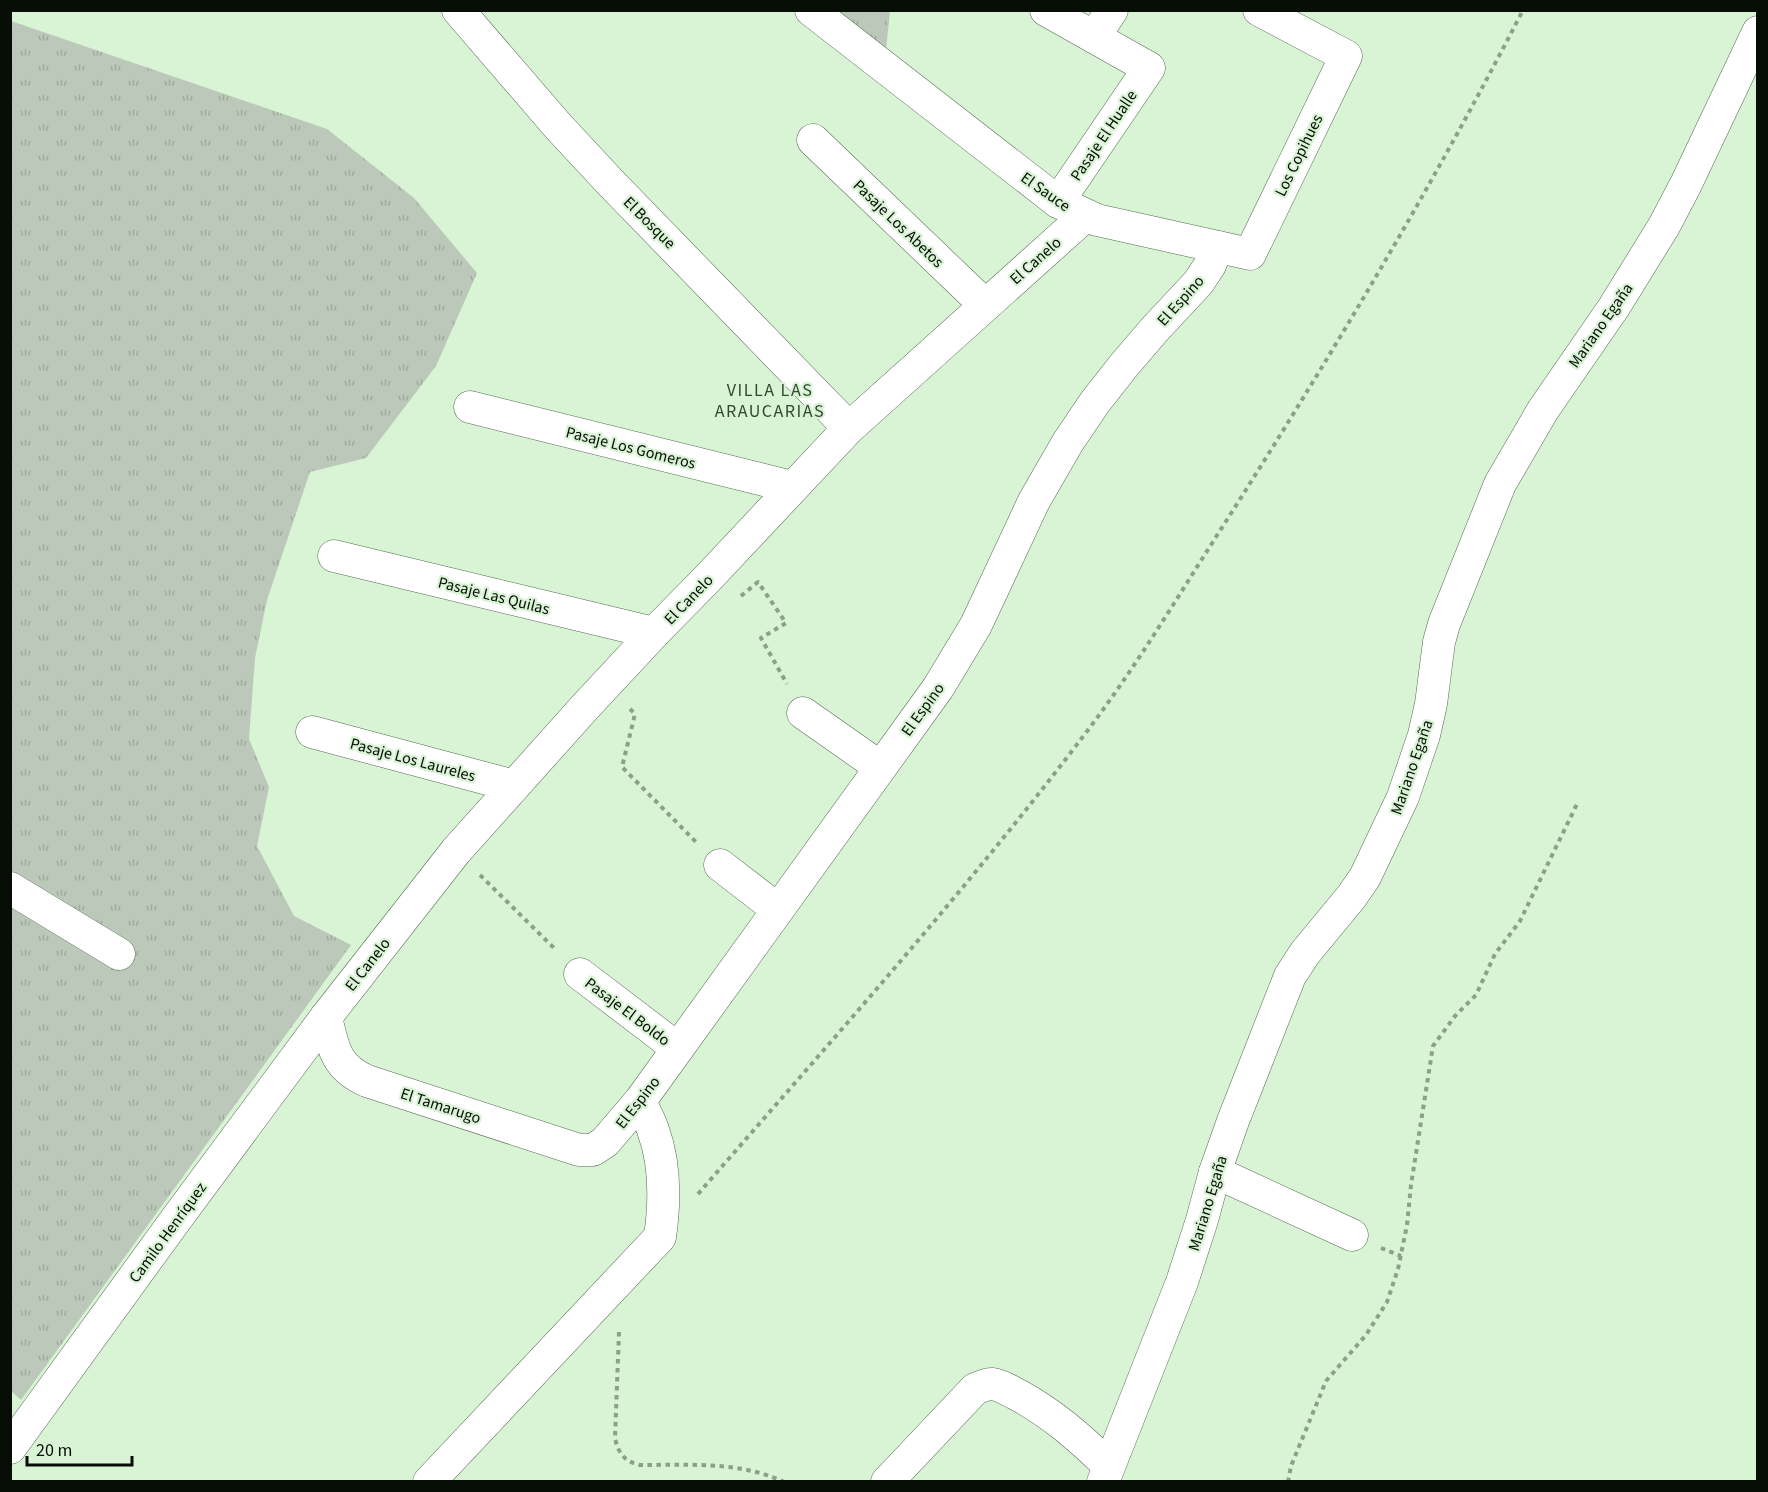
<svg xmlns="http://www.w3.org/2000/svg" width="1768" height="1492" font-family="'Source Sans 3',sans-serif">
<defs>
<pattern id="grass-tufts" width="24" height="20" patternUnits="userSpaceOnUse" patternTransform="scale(1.5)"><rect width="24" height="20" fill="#bcc9ba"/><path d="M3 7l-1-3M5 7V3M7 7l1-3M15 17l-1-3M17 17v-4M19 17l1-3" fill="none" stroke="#a0ab9e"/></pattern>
</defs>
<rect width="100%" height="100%" fill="#d9f3d5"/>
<g fill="url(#grass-tufts)">
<polygon points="834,11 890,11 886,50"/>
<polygon points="11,21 327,129 414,198 477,273 436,366 366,458 310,472 267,600 255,658 249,739 269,787 257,846 294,916 351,945 21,1400 11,1391"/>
</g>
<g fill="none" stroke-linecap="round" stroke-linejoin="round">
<defs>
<g id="minor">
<polyline points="458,10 557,125 610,182 849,428"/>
<polyline points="811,10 1058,202 1097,220 1250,254 1346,56 1259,10"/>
<polyline points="1046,10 1149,68 1058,202"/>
<polyline points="1094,37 1112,10"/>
<polyline points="813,140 985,305"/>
<polyline points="470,407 792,487"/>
<polyline points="334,556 654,633"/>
<polyline points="803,713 880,767"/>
<polyline points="312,732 514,786"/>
<polyline points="720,865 777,909"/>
<polyline points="10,888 119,954"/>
<polyline points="580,974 677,1048"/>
<path d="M326 1017C333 1047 335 1067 367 1081L579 1150H593L605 1142 640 1101 938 688 976 625 1034 501 1068 442 1095 402 1125 364 1155 329 1198 283 1210 265 1217 247"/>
<polyline points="1215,1172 1352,1235"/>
<polyline points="10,1448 177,1218 326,1017 456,851 585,707 654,633 708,578 849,428 1085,216"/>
<path d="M429 1482 660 1237C665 1202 666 1165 653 1130 650 1120 644 1111 640 1101"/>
<path d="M887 1482 975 1389C980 1387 986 1384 992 1384 1001 1385 1010 1391 1018 1395 1053 1414 1080 1438 1109 1466"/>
<polyline points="1103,1482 1182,1282 1202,1220 1215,1172 1233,1121 1290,976 1305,953 1352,896 1365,877 1403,797 1424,735 1431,704 1439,642 1444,624 1500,484 1543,410 1614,307 1664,226 1686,184 1758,32"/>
</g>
</defs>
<use href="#minor" stroke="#546b51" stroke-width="33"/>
<g stroke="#8c9f89" stroke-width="4" stroke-dasharray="4.5 4.5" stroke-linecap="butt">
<polyline points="741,596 758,582 786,623 761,638 787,684"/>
<polyline points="630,709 635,714 622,767 696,842"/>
<polyline points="480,875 556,950"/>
<path d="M698 1194C831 1041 968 889 1091 726 1139 662 1180 593 1223 526 1330 358 1432 187 1523 10"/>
<polyline points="1381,1248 1401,1256"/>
<path d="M619 1332 615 1438C618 1453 625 1462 640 1465 688 1465 740 1461 784 1482"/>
<polyline points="1288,1482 1291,1466 1326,1381 1366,1335 1387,1302 1398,1269 1407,1225 1411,1185 1433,1046 1455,1016 1476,995 1495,954 1520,921 1577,804"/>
</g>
<use href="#minor" stroke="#fff" stroke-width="32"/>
</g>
<g text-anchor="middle" stroke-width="4.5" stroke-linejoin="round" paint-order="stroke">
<g font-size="16" fill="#060e05" stroke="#d9f3d5">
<text transform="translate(1103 135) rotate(-56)" y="6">Pasaje El Hualle</text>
<text transform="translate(1298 155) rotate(-64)" y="6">Los Copihues</text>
<text transform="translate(1046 191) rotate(35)" y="6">El Sauce</text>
<text transform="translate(650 222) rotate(45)" y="6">El Bosque</text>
<text transform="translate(899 223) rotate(44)" y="6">Pasaje Los Abetos</text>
<text transform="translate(1035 260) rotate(-42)" y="6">El Canelo</text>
<text transform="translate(1180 300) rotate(-48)" y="6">El Espino</text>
<text transform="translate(1600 325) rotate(-55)" y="6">Mariano Egaña</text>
<text transform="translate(631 447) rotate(14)" y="6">Pasaje Los Gomeros</text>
<text transform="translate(494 595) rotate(14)" y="6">Pasaje Las Quilas</text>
<text transform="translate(688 599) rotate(-46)" y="6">El Canelo</text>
<text transform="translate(922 709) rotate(-54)" y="6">El Espino</text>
<text transform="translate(413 759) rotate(15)" y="6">Pasaje Los Laureles</text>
<text transform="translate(1411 767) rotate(-71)" y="6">Mariano Egaña</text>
<text transform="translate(367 964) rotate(-52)" y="6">El Canelo</text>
<text transform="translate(628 1011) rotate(37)" y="6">Pasaje El Boldo</text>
<text transform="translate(637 1102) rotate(-52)" y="6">El Espino</text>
<text transform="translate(441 1105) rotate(18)" y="6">El Tamarugo</text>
<text transform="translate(1207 1203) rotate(-73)" y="6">Mariano Egaña</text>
<text transform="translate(167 1232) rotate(-54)" y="6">Camilo Henríquez</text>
</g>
<g font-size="18" letter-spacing="1.5" fill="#32472f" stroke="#d9f3d5">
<text x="770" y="396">VILLA LAS<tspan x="770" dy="21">ARAUCARIAS</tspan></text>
</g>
</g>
<rect width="1768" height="1492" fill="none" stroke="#060e05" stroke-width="24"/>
<path d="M27 1456v9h105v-9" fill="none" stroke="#060e05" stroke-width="3"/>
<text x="36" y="1456" font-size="18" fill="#060e05" stroke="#d9f3d5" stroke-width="4.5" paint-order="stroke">20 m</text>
</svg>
